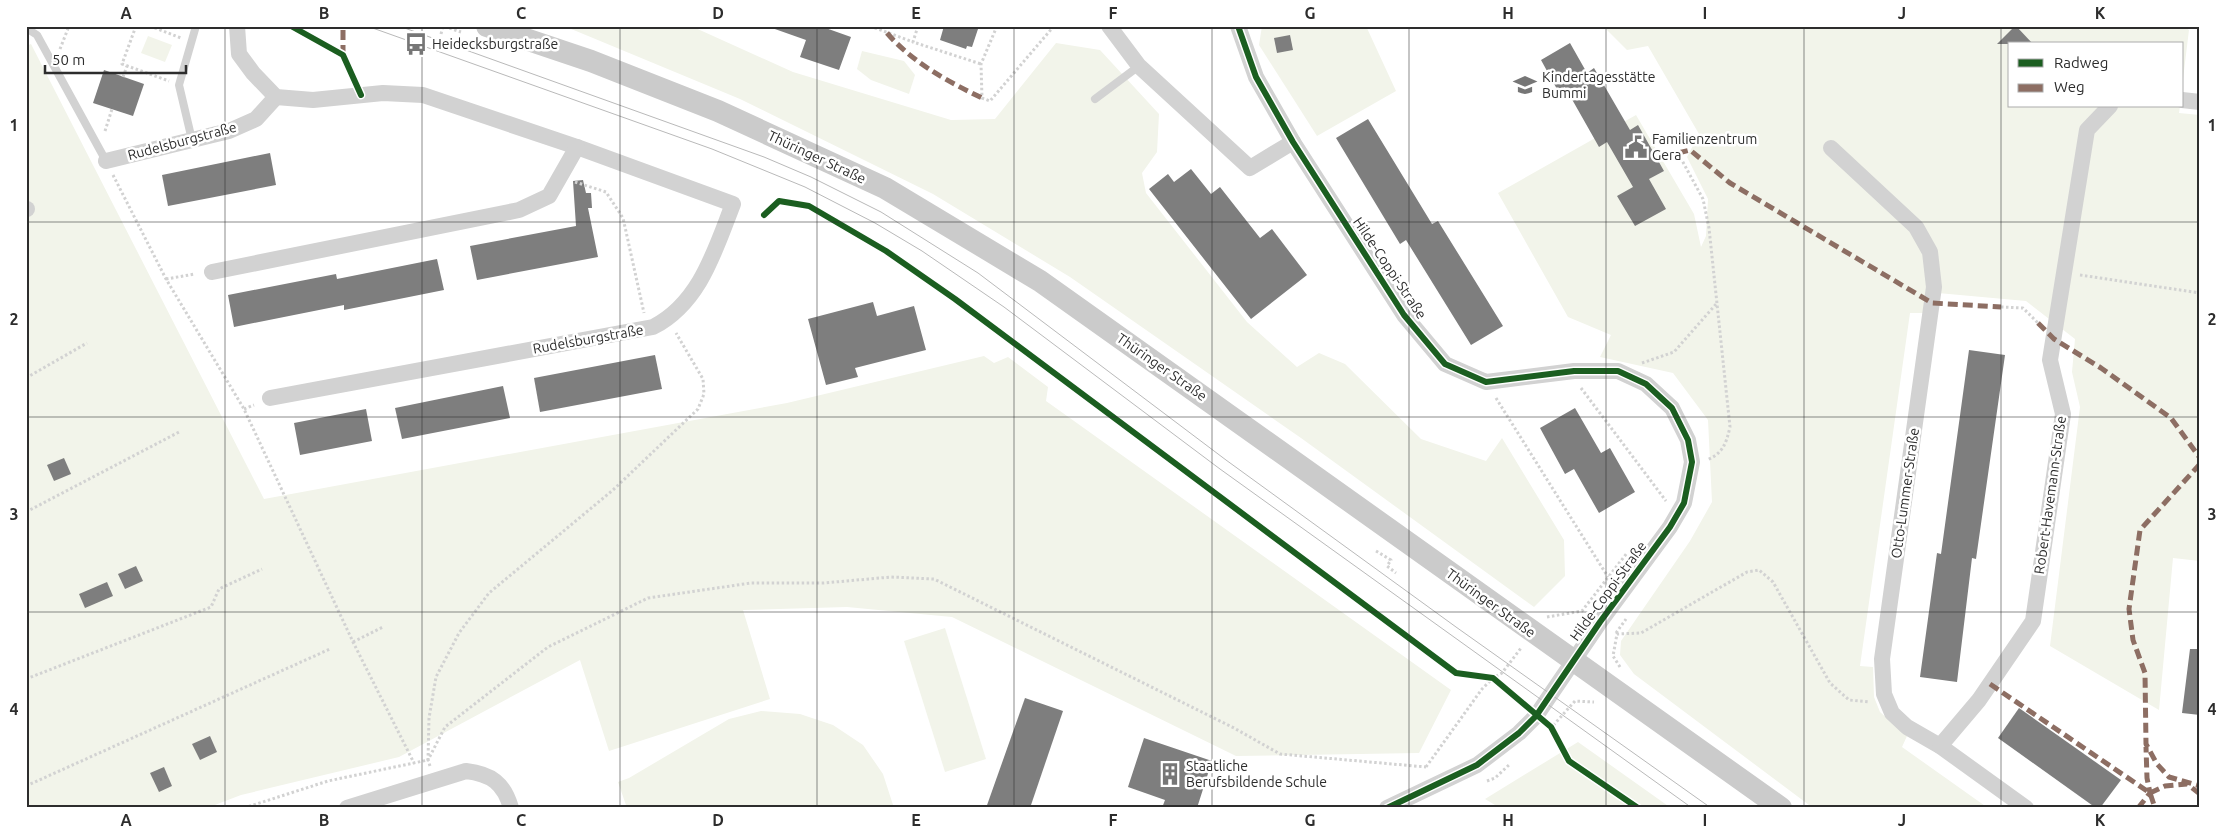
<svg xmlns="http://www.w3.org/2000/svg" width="2226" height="834" font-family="Ubuntu,sans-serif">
<rect width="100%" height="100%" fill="#fff"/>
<g fill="#f2f4ea">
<polygon points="564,26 691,26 793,72 951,120 995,119 1056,43 1100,50 1159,114 1157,152 1142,173 1146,193 1247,322 1297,367 1319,353 1345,364 1421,439 1486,461 1502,438 1564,540 1565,576 1534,607 1301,438 1070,277 933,194 740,99"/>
<polygon points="1262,26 1366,26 1396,91 1317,136 1259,45"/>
<polygon points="1603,26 2183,26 2189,30 2182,87 2182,44 2010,44 2010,106 2180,106 2179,113 2200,115 2200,561 2173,558 2159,710 2050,646 2080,407 2072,372 2075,339 2026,301 1927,292 1924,313 1910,313 1860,666 1873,667 1874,697 1880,712 1907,736 1902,747 1988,808 1813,808 1634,674 1620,655 1621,641 1690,541 1712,502 1708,420 1673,373 1600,357 1611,335 1568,317 1498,193 1636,115 1694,214 1701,247 1706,236 1708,199 1687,157 1699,134 1648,46 1627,50"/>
<polygon points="148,36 172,45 165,62 141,53"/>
<polygon points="31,44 264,499 787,403 984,356 994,363 1008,357 1048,387 1046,401 1451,690 1419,753 1236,756 952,617 847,607 743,610 770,699 609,751 580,660 399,757 241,795 207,808 26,808 26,46"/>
<polygon points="862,51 904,61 915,75 909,94 871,80 857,69"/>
<polygon points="945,628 986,759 945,772 904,641"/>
<polygon points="761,711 800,714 833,725 863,745 883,774 894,808 627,808 618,782 629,778 729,719"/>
<polygon points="1578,742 1671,808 1500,808 1485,799"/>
</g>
<g fill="#7e7e7e">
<polygon points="772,26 820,26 851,37 839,70 800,57 806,40 772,28"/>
<polygon points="944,26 979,26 972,47 967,46 966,49 940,40"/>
<polygon points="2015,26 2016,26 2033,44 1997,44"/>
<polygon points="1290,35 1293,50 1277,53 1274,38"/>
<polygon points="1570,43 1587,73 1594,68 1630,130 1638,125 1664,171 1649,179 1666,209 1635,226 1617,196 1633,187 1607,142 1599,147 1565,87 1558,91 1541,60"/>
<polygon points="104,70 144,84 133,116 93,103"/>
<polygon points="1368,119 1432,224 1438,221 1503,326 1471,345 1406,240 1400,244 1336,138"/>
<polygon points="270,153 276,185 168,206 162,175"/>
<polygon points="1191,169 1211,194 1220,187 1260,238 1272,229 1307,275 1251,319 1149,189 1168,174 1174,182"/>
<polygon points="583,180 586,193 591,193 592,208 588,208 598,257 477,280 470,246 576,226 573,181"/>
<polygon points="437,259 444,290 344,310 344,305 234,327 228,295 336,274 337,279"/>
<polygon points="873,302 877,316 914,306 926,350 855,368 858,377 826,385 808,319"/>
<polygon points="1969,350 2005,355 1976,559 1972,558 1957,682 1920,677 1937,553 1941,554"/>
<polygon points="655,355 662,389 540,412 534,378"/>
<polygon points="503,386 510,418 402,439 395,408"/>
<polygon points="1575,408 1601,453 1610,448 1635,492 1599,513 1574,469 1565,474 1540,428"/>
<polygon points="366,409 372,441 300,455 294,423"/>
<polygon points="64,458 71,474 54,481 47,465"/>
<polygon points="136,566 143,581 125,589 118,574"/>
<polygon points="107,582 113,596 85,608 79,594"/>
<polygon points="2190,649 2200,649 2200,715 2182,713"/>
<polygon points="1025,698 1063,711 1030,808 986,808"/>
<polygon points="2019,708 2121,780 2100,808 2096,808 1998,738"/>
<polygon points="210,736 217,752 200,760 192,744"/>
<polygon points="1144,738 1212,761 1197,808 1162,808 1165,800 1128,787"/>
<polygon points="164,767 172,786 159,792 150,773"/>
</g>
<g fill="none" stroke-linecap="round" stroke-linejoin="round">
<g stroke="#d2d2d2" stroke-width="3" stroke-dasharray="2.5 2.5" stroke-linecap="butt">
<polyline points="136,26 122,64 169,81"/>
<polyline points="150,26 181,38"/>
<polyline points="870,26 913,42"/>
<polyline points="918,26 913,42 981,64"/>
<polyline points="997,26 981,64 982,98 990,101 1054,26"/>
<polyline points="829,29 830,26"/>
<polyline points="441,34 443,26 461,32"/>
<polyline points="60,49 69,26"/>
<polyline points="123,77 127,66"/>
<polyline points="105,131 112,109"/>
<path d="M1678 153 1703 199 1709 228 1730 427C1726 444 1723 453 1707 460"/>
<polyline points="113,175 166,279 244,409 353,642 414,763"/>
<polyline points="575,182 606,192 623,218 644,313"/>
<polyline points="2080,275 2200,293"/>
<polyline points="166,279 195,274"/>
<polyline points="2001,307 2023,308 2038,323"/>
<polyline points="1642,363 1674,352 1717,303"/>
<polyline points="26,378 87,343"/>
<polyline points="1581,388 1666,501"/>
<polyline points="1496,398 1608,577"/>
<polyline points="244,409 254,405"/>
<polyline points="26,512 181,431"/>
<polyline points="1376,551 1391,560 1387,566 1396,573"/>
<polyline points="1547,617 1582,611 1627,553"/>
<polyline points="1616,633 1626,619"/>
<polyline points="353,642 383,627"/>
<polyline points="1620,667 1613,656 1617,634 1641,633 1747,572 1759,570 1773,582 1830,683 1849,700 1869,702"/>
<polyline points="26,679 211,607 219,589 262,569"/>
<polyline points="1550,729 1575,701 1594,702"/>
<polyline points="430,766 428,760 445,727 548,647 648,598 751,583 824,583 891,577 934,579 1234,728 1280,754 1426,767"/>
<polyline points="1426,767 1482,689 1493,678 1502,673 1521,648"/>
<polyline points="1487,781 1495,778 1510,764"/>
<polyline points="26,786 330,649"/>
<polyline points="244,808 328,781 428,760 429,718 436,677 459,633 489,593 613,490 698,409 704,394 703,379 676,333"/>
</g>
<g stroke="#d2d2d2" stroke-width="8">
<polyline points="26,28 37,35 106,161"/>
<polyline points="1095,99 1139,66"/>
<polyline points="192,140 179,85 196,26"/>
</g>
<g stroke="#d2d2d2" stroke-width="16">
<path d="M237 26 239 54 253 73 276 97 313 100 383 93 423 95 577 147 733 204C715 250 700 303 653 327L270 398"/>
<polyline points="1109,26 1139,66 1250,168 1293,142"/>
<polyline points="1238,26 1256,77 1293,142 1404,315 1445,364 1486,382 1574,371 1618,371 1646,384 1672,408 1688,440 1692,462 1684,503 1670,527 1600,622 1536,716 1519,733 1477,765 1387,808"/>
<polyline points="2182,100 2200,102"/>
<polyline points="1831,148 1916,227 1930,252 1934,287 1882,659 1884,694 1892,713 1907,727 1940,746 2026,808"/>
<polyline points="106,161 229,131 256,119 276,97"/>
<polyline points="26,209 27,209"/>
<polyline points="212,272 519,210 549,196 577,147"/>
<polyline points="1940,746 1979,700 2033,621 2063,414 2050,360 2087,130 2110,106"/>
<path d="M347 808 466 771C491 774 504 783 511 808"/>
</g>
<polyline stroke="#cbcbcb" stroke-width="22" points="487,26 591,61 718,111 885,188 1040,281 1781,808"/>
<g stroke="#b9b9b9" stroke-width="1">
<polyline points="367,26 712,149 805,187 875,223 922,251 1004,307 1220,469 1692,808"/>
<polyline points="399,26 764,157 811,177 881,212 978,273 1226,460 1456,627 1711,808"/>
</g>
<g stroke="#8d6e63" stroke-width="5" stroke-dasharray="10 5" stroke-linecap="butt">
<path d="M887 33C913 63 947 81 982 98"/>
<polyline points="343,55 343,28"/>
<polyline points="1678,153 1690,150 1730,183 1932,303 2001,307"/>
<polyline points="2038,323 2054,339 2101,368 2171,418 2200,458"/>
<polyline points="2200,464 2140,530 2129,609 2133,640 2145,673 2146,744 2157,764 2169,777 2200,786"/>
<polyline points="1990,684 2150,793 2155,808"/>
<polyline points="2150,793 2165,786 2187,784 2200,794"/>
<polyline points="2138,808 2150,793 2147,778 2146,747"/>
</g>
<defs>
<g id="cycleway">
<polyline points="291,26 343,55 361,95"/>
<polyline points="1238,26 1256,77 1293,142 1404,315 1445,364 1486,382 1574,371 1618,371 1646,384 1672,408 1688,440 1692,462 1684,503 1670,527 1600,622 1536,716 1519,733 1477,765 1387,808"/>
<polyline points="764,215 779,201 809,206 886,251 955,299 1456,673 1493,678 1551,727 1569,761 1638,808"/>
</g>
</defs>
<use href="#cycleway" stroke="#fff" stroke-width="9"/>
<use href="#cycleway" stroke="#1b5e20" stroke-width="6"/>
</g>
<path fill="none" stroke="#2d2d2d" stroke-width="1" stroke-opacity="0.55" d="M225 26V808M422 26V808M620 26V808M817 26V808M1014 26V808M1212 26V808M1409 26V808M1606 26V808M1804 26V808M2001 26V808M26 222H2200M26 417H2200M26 612H2200"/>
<defs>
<symbol id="bus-bare" viewBox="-9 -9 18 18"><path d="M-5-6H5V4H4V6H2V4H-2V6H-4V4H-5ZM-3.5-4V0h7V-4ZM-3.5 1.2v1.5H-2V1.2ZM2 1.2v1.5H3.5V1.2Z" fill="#767676" stroke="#fff" stroke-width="2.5" paint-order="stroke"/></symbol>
<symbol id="school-bare" viewBox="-9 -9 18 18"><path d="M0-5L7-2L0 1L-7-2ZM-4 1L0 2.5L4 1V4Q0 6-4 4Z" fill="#767676" stroke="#fff" stroke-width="2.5" paint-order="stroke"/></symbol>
<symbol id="civic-bare" viewBox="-9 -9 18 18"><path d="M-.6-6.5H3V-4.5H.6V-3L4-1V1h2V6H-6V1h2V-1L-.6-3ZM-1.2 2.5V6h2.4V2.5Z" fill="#767676" stroke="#fff" stroke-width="2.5" paint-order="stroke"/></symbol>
<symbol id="building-bare" viewBox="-9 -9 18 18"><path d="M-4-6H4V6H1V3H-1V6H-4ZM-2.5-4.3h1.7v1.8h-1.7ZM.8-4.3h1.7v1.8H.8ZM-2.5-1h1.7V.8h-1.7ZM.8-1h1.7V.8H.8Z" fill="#767676" stroke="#fff" stroke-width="2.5" paint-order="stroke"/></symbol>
</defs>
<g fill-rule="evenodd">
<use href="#bus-bare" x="400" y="28" width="32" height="32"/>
<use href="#school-bare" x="1509" y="69" width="32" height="32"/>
<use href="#civic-bare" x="1620" y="131" width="32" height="32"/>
<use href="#building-bare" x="1154" y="758" width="32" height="32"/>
</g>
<g text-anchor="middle" stroke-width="5" stroke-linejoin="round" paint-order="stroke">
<g font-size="14" fill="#2d2d2d" stroke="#fff" text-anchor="start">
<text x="432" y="49">Heidecksburgstraße</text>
<text x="1542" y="82">Kindertagesstätte<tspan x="1542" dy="16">Bummi</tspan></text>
<text x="1652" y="144">Familienzentrum<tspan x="1652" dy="16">Gera</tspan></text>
<text x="1186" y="771">Staatliche<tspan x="1186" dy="16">Berufsbildende Schule</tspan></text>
</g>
<g font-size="14" fill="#2d2d2d" stroke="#fff">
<text transform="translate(182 141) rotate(-15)" y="5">Rudelsburgstraße</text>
<text transform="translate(817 157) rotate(25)" y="5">Thüringer Straße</text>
<text transform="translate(1390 268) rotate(56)" y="5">Hilde-Coppi-Straße</text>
<text transform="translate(588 339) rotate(-10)" y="5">Rudelsburgstraße</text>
<text transform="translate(1162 367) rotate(35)" y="5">Thüringer Straße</text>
<text transform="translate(1905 493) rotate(-82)" y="5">Otto-Lummer-Straße</text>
<text transform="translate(2050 495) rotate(-82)" y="5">Robert-Havemann-Straße</text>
<text transform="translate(1608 591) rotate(-54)" y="5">Hilde-Coppi-Straße</text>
<text transform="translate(1491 603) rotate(36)" y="5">Thüringer Straße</text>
</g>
</g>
<rect width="2226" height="834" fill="none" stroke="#ffffff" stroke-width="55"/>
<rect x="2008" y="42" width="175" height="65" fill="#ffffff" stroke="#ababab"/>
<rect x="2018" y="59" width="25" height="8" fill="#1b5e20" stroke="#ababab"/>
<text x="2054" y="68" font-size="15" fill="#2d2d2d">Radweg</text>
<rect x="2018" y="84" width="25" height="8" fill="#8d6e63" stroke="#ababab"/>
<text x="2054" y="92" font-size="15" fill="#2d2d2d">Weg</text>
<path d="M45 65v8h141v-8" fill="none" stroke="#2d2d2d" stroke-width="2.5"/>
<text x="52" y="65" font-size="15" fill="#2d2d2d" stroke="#ffffff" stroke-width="4" paint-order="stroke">50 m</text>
<rect x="28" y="28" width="2170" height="778" fill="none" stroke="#2d2d2d" stroke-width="2"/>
<g font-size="16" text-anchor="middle" font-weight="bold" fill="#2d2d2d">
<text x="126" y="19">A</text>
<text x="324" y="19">B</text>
<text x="521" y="19">C</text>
<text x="718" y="19">D</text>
<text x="916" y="19">E</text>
<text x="1113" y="19">F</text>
<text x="1310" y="19">G</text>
<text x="1508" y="19">H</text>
<text x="1705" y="19">I</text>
<text x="1902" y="19">J</text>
<text x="2100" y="19">K</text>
<text x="14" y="131">1</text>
<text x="2212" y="131">1</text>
<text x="14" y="325">2</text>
<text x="2212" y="325">2</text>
<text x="14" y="520">3</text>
<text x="2212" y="520">3</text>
<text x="14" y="715">4</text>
<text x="2212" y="715">4</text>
<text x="126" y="826">A</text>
<text x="324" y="826">B</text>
<text x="521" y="826">C</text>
<text x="718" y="826">D</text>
<text x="916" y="826">E</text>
<text x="1113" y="826">F</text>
<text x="1310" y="826">G</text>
<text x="1508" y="826">H</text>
<text x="1705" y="826">I</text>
<text x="1902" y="826">J</text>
<text x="2100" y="826">K</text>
</g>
</svg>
